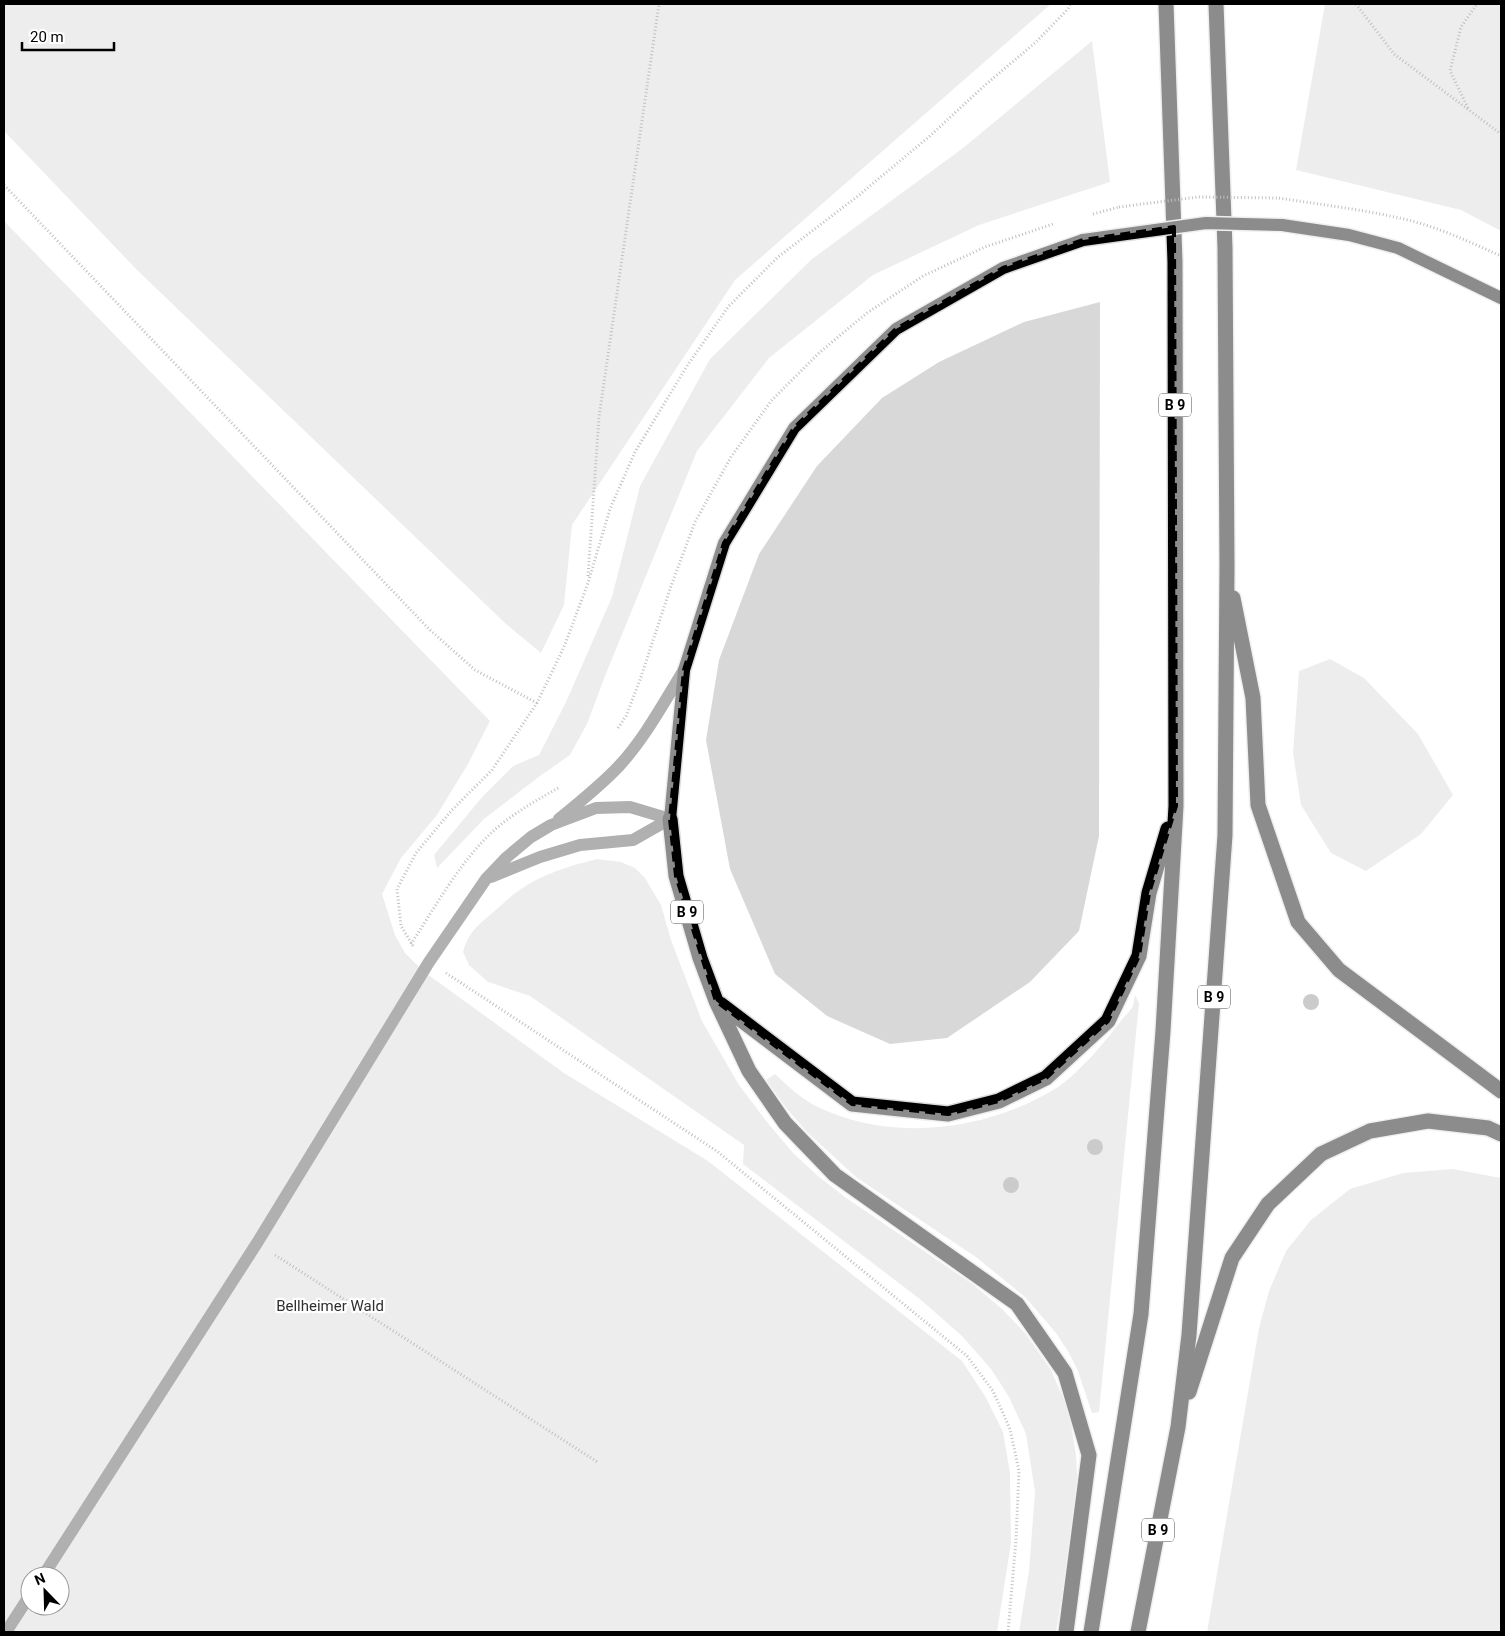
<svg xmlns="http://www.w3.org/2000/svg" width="1505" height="1636" font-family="Roboto,sans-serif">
<rect width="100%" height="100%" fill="#fff"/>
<g fill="#d8d8d8" fill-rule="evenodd">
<polygon points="4,4 1051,4 735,280 572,525 564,605 541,653 506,624 137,270 4,131"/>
<polygon points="1325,4 1501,4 1501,231 1461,210 1296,170"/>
<polygon points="1092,41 1110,182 979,225 873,275 769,358 697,451 605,676 587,724 570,755 540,776 484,819 437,868 434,855 483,796 513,766 539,755 566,702 612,597 640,486 710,359 812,259 963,148"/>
<path d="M4 221 490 721 468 764 437 815 401 858 382 894 395 935 405 953 423 971 564 1073 708 1161 962 1361 985 1396 1003 1432 1010 1473 1011 1543 997 1632H4ZM30 1576H60V1606H30Z"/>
<polygon points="1100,302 1099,836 1079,931 1030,982 947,1038 890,1044 827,1016 775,974 730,869 706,740 719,660 759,554 817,466 882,398 939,362 1024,322"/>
<polygon points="1330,659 1364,678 1418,734 1453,795 1421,834 1366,871 1331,853 1301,805 1293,753 1299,671"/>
<path d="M597 859 621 862 635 868 645 878 661 905 671 940 702 1021 739 1085 767 1122 793 1153 818 1176 845 1197 974 1285 1002 1309 1026 1334 1051 1370 1065 1402 1071 1424 1076 1455 1078 1493 1056 1632H1019L1029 1571 1035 1492 1026 1434 1009 1397 991 1369 962 1336 921 1300 743 1164 744 1145 530 996 488 982 469 965 463 952C467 934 478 925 492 913 501 906 509 897 518 891 542 874 569 866 597 859Z"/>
<path d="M1135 995 1139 1003 1099 1412 1092 1413 1078 1371 1068 1351 1056 1333 1025 1297 976 1257 857 1178 807 1132 787 1109 766 1080 775 1074C787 1085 799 1097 814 1105 889 1144 988 1131 1058 1087 1070 1079 1081 1067 1092 1056 1103 1044 1113 1031 1123 1018 1126 1015 1131 1010 1133 1006 1134 1003 1134 998 1135 995Z"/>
<polygon points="1453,1169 1501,1178 1501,1632 1207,1632 1259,1328 1269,1291 1286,1251 1311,1220 1350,1189 1403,1173"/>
</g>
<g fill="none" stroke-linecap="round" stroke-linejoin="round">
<defs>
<g id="major">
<polyline points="1282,225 1349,235 1398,248 1501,298"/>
<polyline points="670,819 684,670 724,543 794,428 896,329 1003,268 1083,240"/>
</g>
<g id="highway">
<polyline points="1233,598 1253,698 1258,805 1298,922 1339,970 1501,1091"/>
<polyline points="670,819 676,876 700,958 716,1001 749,1071 785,1123 835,1175 1017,1304 1065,1373 1089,1455 1066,1632"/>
<polyline points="720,1004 852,1104 948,1114 999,1101 1046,1078 1108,1021 1139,956 1149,893 1168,829"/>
<polyline points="1189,1392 1232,1258 1268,1204 1321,1154 1370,1131 1428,1121 1488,1128 1501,1134"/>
<polyline points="1091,1632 1141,1314 1163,1031 1176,806 1175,262 1166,4"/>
<polyline points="1138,1632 1178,1427 1189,1335 1225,835 1227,566 1225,248 1216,4"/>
</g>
</defs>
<use href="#major" stroke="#dbdbdb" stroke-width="15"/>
<use href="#highway" stroke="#dbdbdb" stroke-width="18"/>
<g stroke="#737373" stroke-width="3" stroke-dasharray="1 2.5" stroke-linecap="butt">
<polyline points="1356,4 1394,54 1501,134"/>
<polyline points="1468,108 1450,71 1461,27 1477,4"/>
<polyline points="4,185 429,629 475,670 537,703"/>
<path d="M1279 198C1323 205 1368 210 1412 221 1442 229 1472 243 1501 256"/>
<polyline points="1093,214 1119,207"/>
<polyline points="588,576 599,417 659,4"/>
<polyline points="618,728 626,716 640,680 671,586 695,522 731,457 771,401 820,352 867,313 923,276 985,247 1053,224"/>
<path d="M411 944C434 909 457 867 487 837 508 816 535 801 560 787"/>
<polyline points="413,946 401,926 397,889 416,853 452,810 492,770 537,703 564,647 588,583 610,509 635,452 687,366 728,307 778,257 858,196 931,135 985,85 1036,42 1068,9 1070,4"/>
<polyline points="446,973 718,1152 967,1356 993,1391 1010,1429 1019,1471 1016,1540 1008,1632"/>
<polyline points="275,1255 599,1463"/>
</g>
<g stroke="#515151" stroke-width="12">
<path d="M559 819C580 802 601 785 619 766 645 738 664 702 684 670"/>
<polyline points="491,877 540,857 580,845 633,840 670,819"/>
<polyline points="43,1576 257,1243 429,962 486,879 507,857 531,837 551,825 596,808 630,807 670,819"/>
<polyline points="6,1632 30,1595"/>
</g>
<use href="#major" stroke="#000" stroke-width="12"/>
<use href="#highway" stroke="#000" stroke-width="15"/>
<defs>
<polyline id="major-bridge" points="1083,240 1206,223 1282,225"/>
</defs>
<use href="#major-bridge" stroke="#dbdbdb" stroke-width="15" stroke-linecap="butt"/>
<polyline stroke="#737373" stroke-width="3" stroke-dasharray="1 2.5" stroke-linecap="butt" points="1119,207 1198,197 1279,198"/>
<use href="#major-bridge" stroke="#000" stroke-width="12"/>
</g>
<g fill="#8d8d8d">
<circle cx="1311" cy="1002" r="8"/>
<circle cx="1095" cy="1147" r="8"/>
<circle cx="1011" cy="1185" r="8"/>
</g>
<path d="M0 0H1505V1636H0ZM1174 227 1176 806 1149 893 1139 956 1108 1021 1046 1078 999 1101 948 1114 852 1104 716 1001 676 876 670 819 684 670 724 543 794 428 896 329 1003 268 1083 240Z" fill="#fff" fill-opacity=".55" fill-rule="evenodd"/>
<path fill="none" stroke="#000" stroke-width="4" stroke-dasharray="10 6" stroke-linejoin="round" d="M1174 227 1176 806 1149 893 1139 956 1108 1021 1046 1078 999 1101 948 1114 852 1104 716 1001 676 876 670 819 684 670 724 543 794 428 896 329 1003 268 1083 240Z"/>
<g text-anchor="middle" stroke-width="4.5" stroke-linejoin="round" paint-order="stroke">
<g fill="#fff" stroke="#4c4c4c" stroke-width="1">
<rect x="1159" y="393.5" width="32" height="23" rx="4"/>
<rect x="671" y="900.5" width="32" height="23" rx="4"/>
<rect x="1198" y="985.5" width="32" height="23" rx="4"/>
<rect x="1142" y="1518.5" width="32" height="23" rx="4"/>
</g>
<g font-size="14" font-weight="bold" fill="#000">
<text x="1175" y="410">B 9</text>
<text x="687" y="917">B 9</text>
<text x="1214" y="1002">B 9</text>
<text x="1158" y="1535">B 9</text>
</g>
<g font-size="15" fill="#2f2f2f" stroke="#fff">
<text x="330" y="1311">Bellheimer Wald</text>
</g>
</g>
<rect width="1505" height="1636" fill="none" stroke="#000000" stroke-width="10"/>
<g transform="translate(45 1591) rotate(337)"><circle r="24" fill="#ffffff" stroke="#999999"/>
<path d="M0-4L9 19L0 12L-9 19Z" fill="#000000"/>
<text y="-8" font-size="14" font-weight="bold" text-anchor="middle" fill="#000000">N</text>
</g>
<path d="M22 42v8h92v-8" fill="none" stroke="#000000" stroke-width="2.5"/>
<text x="30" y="42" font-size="15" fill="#000000" stroke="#ffffff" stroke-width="4" paint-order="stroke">20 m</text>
</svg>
